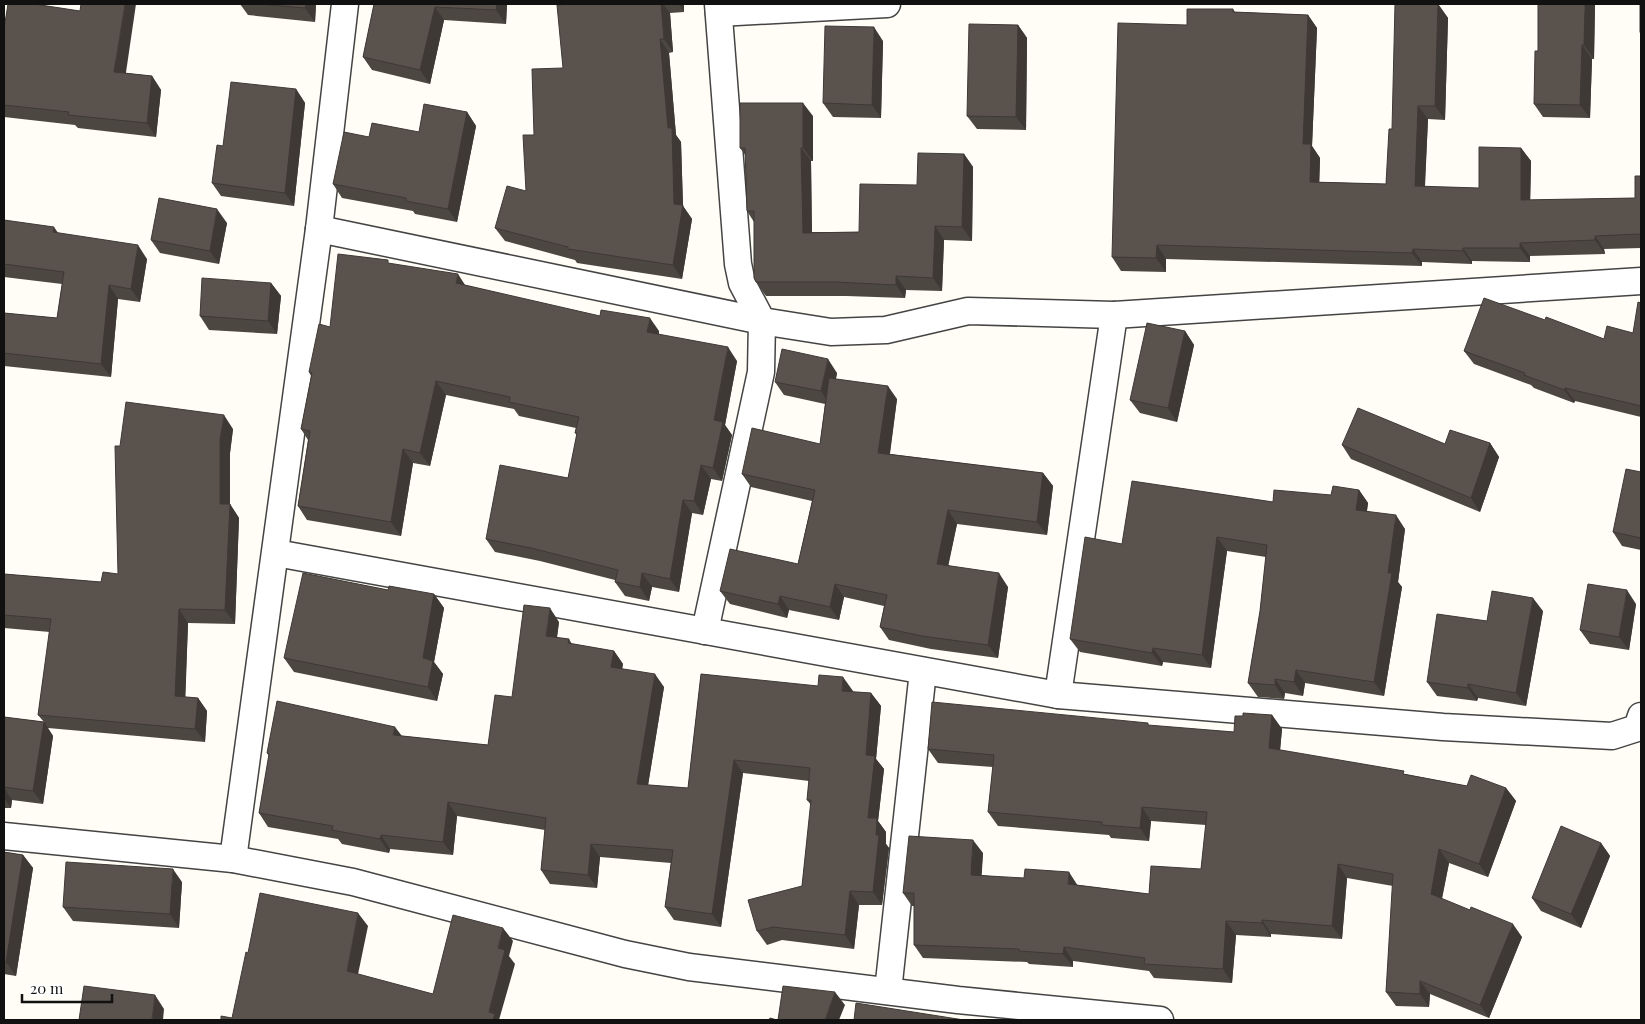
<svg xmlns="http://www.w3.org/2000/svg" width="1645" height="1024" font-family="'Playfair Display',serif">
<rect width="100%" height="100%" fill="#fffdf5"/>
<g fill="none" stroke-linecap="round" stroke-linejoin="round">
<defs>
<g id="street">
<polyline points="719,13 887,4"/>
<polyline points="319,229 762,321 831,332 886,330 968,311 1114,315 1641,281"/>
<polyline points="276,553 1058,695 1443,727 1612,736 1637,728 1641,716"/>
<polyline points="705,631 761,372 762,321 742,283 738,264 718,4"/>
<polyline points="1058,695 1114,315"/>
<polyline points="4,836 233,859 353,882 625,954 689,967 958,1000 1160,1020"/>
<polyline points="233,859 319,229 345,4"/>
<polyline points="888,991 923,671"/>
</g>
</defs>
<use href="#street" stroke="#444" stroke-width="29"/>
<use href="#street" stroke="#fff" stroke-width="26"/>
</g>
<g fill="#4d4742">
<polygon points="240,4 316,4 315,22 248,15"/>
<polygon points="374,4 507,4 506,24 444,20 430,84 372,70 363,57"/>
<polygon points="572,4 684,4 684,12 670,13 673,52 669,53 676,135 681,142 683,206 692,219 682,279 577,263 575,260 505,241 495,228 526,191 534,135 563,68"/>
<polygon points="1438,4 1448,18 1445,120 1428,119 1425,187 1479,188 1521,148 1531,161 1530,200 1635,198 1641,176 1641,248 1604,249 1605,254 1530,256 1530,262 1472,261 1472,264 1422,262 1422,266 1166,259 1166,272 1121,271 1112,257 1187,25 1233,9 1235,12 1308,15 1317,28 1312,146 1320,158 1319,182 1386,184 1392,129"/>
<polygon points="1595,4 1594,59 1592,59 1590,118 1543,117 1534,104 1538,51"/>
<polygon points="80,11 126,73 152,76 161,90 156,137 78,128 75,125 4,117 4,29"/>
<polygon points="1018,25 1027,38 1026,130 977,129 967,116"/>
<polygon points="883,41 881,118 833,117 823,103"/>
<polygon points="296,89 305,103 294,206 221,196 212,183"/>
<polygon points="467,112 476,126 457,222 415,214 413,211 342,198 333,184 369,137 419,132"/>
<polygon points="813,116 813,161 811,161 812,232 859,232 917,185 964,154 973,167 972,241 944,240 942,291 906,290 905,298 846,296 766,296 756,282 754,222 747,211 746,156 740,148"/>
<polygon points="4,220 58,233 147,259 140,302 118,299 111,377 4,366 4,313 57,318 62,284 4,277"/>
<polygon points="227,223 219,264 160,253 151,240"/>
<polygon points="391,264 465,285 659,331 659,335 737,361 725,425 732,435 722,481 711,479 703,515 692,513 679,592 652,587 649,601 625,596 615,582 615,580 540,561 495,552 486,539 568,478 577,435 575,433 576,428 519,416 514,409 446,395 430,466 413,463 401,536 307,520 298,506 308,440 301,429 311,376 309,372 330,327"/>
<polygon points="271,283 281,296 277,334 209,330 200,316"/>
<polygon points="1641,303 1641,417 1575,401 1574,403 1534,388 1531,385 1474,364 1464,351 1604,339 1633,333"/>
<polygon points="1185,331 1194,345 1177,422 1140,413 1130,400"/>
<polygon points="837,373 836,379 897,399 890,454 1043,473 1053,486 1047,535 957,524 948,565 1008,587 998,658 931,649 889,640 880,627 884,606 844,597 839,620 789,610 787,618 730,604 720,591 798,564 812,501 751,487 742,474 820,444 825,404 784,395 775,382"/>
<polygon points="233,429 230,453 230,504 239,518 235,624 188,623 185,697 198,698 207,711 205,742 48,728 53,736 43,804 12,800 11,808 4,808 4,717 44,722 38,715 50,632 4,628 4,574 101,582 118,574 120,446"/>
<polygon points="1490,443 1499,457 1480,512 1351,459 1342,445 1445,444"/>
<polygon points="1641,472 1641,550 1622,546 1613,532"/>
<polygon points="1359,490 1368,503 1367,511 1405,529 1398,582 1402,587 1384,696 1305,683 1303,696 1285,693 1284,699 1258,697 1248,683 1260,611 1266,557 1227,551 1211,668 1163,662 1162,666 1080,652 1070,639 1122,544 1273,502 1331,495"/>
<polygon points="434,594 444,608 434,662 443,674 437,701 294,672 284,658"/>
<polygon points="1636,604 1629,650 1590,644 1580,630"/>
<polygon points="1543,611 1526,706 1478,698 1477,701 1437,696 1427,682 1487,621"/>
<polygon points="559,622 557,638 569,639 572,644 614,651 623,664 622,669 664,687 648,785 688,788 701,674 853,691 853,692 871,693 881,706 876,759 884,769 878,821 886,832 886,844 889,848 882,905 859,905 854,949 782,940 767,945 757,931 802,886 811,805 807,800 809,781 743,773 721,927 674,920 665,907 671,863 600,857 597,888 550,884 541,870 545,830 457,816 453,855 390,849 389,853 342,844 338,839 268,827 259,813 269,756 267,753 402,736 488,745 512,697"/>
<polygon points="1272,715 1282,729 1280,750 1467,786 1506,788 1516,801 1488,877 1449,863 1442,899 1522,937 1489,1018 1430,994 1429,1007 1396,1006 1386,992 1393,886 1347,878 1342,939 1271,934 1271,937 1236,935 1232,983 1154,978 1149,971 1073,961 1073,967 1029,964 1027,962 923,958 914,945 914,906 912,906 903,893 983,853 981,875 1078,885 1149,894 1201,869 1206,825 1151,821 1149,841 1111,838 1109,835 998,826 988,812 993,767 938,763 928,749 1150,726 1234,732 1243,716"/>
<polygon points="1601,843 1610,856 1581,928 1541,911 1532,898"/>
<polygon points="4,852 23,855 33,868 16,976 4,974"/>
<polygon points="182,882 179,928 73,921 63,907"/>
</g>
<g fill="#3f3936">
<polygon points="125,4 136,4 124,86 114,72"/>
<polygon points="306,4 316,4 315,22 305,8"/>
<polygon points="497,4 507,4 506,24 496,10"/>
<polygon points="661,4 663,4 670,13 673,52 664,39"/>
<polygon points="679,4 684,4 684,12"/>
<polygon points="1438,4 1448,18 1445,120 1435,106"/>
<polygon points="1585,4 1595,4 1594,59 1584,45"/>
<polygon points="435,7 444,20 430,84 420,70"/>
<polygon points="1308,15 1317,28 1312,146 1320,158 1319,196 1310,182 1303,144"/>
<polygon points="1018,25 1027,38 1026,130 1016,117"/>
<polygon points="874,27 883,41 881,118 872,105"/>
<polygon points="660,39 669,53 676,135 681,142 683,206 692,219 682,279 673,265 674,204"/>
<polygon points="1582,45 1592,59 1590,118 1580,105"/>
<polygon points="152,76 161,90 156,137 147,123"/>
<polygon points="296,89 305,103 294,206 285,193"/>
<polygon points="803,103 813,116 813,161 803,148"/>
<polygon points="1418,106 1428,119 1424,200 1415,186"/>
<polygon points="467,112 476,126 457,222 448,209"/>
<polygon points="801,148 811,161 812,246 803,233"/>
<polygon points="1521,148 1531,161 1530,214 1521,200"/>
<polygon points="964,154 973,167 972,241 962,227"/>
<polygon points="217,209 227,223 219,264 210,251"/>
<polygon points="935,226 944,240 942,291 933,278"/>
<polygon points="54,227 63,240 53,232"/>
<polygon points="1595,236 1604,249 1605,254 1595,240"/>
<polygon points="1520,243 1530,256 1530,262 1520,248"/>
<polygon points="138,245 147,259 140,302 131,289"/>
<polygon points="1157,245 1166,259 1166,272 1156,258"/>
<polygon points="1463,248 1472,261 1472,264 1463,251"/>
<polygon points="1413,249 1422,262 1422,266 1412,253"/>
<polygon points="458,274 467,288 456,283"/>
<polygon points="896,276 906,290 905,298 896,285"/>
<polygon points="271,283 281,296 277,334 268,321"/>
<polygon points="109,285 118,299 111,377 101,364"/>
<polygon points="650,318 659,331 657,346 647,332"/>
<polygon points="1185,331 1194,345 1177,422 1168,408"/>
<polygon points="728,347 737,361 725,425 732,435 722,481 713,468 714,420"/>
<polygon points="828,359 837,373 830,405 821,391"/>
<polygon points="436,381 446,395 430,466 420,453"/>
<polygon points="888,386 897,399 888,466 878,453"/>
<polygon points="1565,388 1575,401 1574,403 1564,390"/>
<polygon points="224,415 233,429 230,453 230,504 239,518 235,624 225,610 220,504 220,440"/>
<polygon points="1490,443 1499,457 1480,512 1471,498"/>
<polygon points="403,449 413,463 401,536 391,522"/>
<polygon points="701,465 711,479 703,515 694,501"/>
<polygon points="1043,473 1053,486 1047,535 1037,522"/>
<polygon points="1359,490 1368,503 1365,523 1356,510"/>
<polygon points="683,500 692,513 679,592 670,579"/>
<polygon points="948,510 957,524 946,577 937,564"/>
<polygon points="1396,515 1405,529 1398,582 1402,587 1384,696 1374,682"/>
<polygon points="1217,537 1227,551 1211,668 1202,655"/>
<polygon points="642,573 652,587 649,601 640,587"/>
<polygon points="999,573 1008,587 998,658 988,645"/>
<polygon points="835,584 844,597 839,620 830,607"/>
<polygon points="1627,590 1636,604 1629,650 1619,637"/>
<polygon points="434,594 444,608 434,662 443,674 437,701 428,687 423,658"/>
<polygon points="780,596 789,610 787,618 778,604"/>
<polygon points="1533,598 1543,611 1526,706 1516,693"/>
<polygon points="550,608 559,622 555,650 546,636"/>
<polygon points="179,609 188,623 185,709 175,696"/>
<polygon points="1153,648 1163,662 1162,666 1152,653"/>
<polygon points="614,651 623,664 620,680 611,667"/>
<polygon points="1296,670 1305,683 1303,696 1294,682"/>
<polygon points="655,674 664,687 646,798 637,784"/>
<polygon points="843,677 853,691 852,704 842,691"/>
<polygon points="1275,679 1285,693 1284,699 1275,685"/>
<polygon points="1468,684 1478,698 1477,701 1468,688"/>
<polygon points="871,693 881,706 876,759 884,769 878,821 886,832 886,844 889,848 882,905 873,892 876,835 868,818 866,755"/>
<polygon points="198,698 207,711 205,742 195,729"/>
<polygon points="1272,715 1282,729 1279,762 1269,748"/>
<polygon points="44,722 53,736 43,804 33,791"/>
<polygon points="395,727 405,740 393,735"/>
<polygon points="734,760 743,773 721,927 712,914"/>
<polygon points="4,788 12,800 11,808 4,798"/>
<polygon points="1506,788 1516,801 1488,877 1479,864"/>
<polygon points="448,802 457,816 453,855 443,842"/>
<polygon points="1142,807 1151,821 1149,841 1140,828"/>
<polygon points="381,835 390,849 389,853 380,839"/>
<polygon points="973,840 983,853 981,888 971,875"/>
<polygon points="1601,843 1610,856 1581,928 1571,914"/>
<polygon points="591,844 600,857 597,888 588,875"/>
<polygon points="1439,849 1449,863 1440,907 1431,894"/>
<polygon points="23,855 33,868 16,976 6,962"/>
<polygon points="1338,864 1347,878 1342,939 1332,926"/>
<polygon points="173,869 182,882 179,928 170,914"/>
<polygon points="1069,872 1078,886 1068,884"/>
<polygon points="850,891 859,905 854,949 845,935"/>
<polygon points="358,913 368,926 356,984 347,971"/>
<polygon points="1262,920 1271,934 1271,937 1262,923"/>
<polygon points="1226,921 1236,935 1232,983 1223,969"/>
<polygon points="1513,924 1522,937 1489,1018 1480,1005"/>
<polygon points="503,928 513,941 509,956 515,964 499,1020 493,1020 489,1012 498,948"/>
<polygon points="1064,947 1073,961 1073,967 1063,954"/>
<polygon points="1420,981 1430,994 1429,1007 1420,994"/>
<polygon points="835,992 845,1005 839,1020 825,1020"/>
<polygon points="155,995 164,1009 163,1020 152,1020"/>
</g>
<g fill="#5a524d" stroke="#3f3936">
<polygon points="8,4 34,4 80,11 81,4 125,4 114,72 152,76 147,123 68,115 69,112 4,105 4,29"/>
<polygon points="259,4 306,4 305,8"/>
<polygon points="374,4 497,4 496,10 435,7 420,70 363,57"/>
<polygon points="572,4 661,4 664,39 660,39 668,128 672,128 674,204 683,205 673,265 568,249 568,247 495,228 507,186 526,191 523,135 534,135 532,69 563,68 557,5"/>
<polygon points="1395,4 1438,4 1435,106 1418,106 1415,186 1479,188 1479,147 1521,148 1521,200 1635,198 1635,176 1641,176 1641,234 1595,236 1595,240 1520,243 1520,248 1463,248 1463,251 1413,249 1412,253 1157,245 1156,258 1112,257 1118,23 1187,25 1187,9 1233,9 1233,12 1308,15 1303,144 1311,144 1310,182 1386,184 1389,129 1392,129"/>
<polygon points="1538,4 1585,4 1584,45 1582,45 1580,105 1534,104 1535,51 1538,51"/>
<rect x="1640" y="4" width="1" height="28"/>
<polygon points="969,24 1018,25 1016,117 967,116"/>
<polygon points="825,26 874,27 872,105 823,103"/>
<polygon points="231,82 296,89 285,193 212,183 217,145 223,146"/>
<polygon points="740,103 803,103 803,148 801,148 803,233 859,232 860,184 917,185 918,153 964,154 962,227 935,226 933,278 896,276 896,285 836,282 756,282 754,278 754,211 747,211 745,148 740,148"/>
<polygon points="424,104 467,112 448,209 406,201 406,198 333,184 344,132 369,137 372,123 419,132"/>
<polygon points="159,198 217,209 210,251 151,240"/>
<polygon points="4,220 54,227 53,232 138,245 131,289 109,285 101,364 4,353 4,313 57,318 64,272 4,264"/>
<polygon points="338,254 388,260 388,263 458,274 456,283 600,316 601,310 650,318 647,332 728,347 714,420 723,422 713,468 701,465 694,501 683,500 670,579 642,573 640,587 615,582 618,570 531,548 486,539 500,465 568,478 577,433 575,433 579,417 509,402 510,397 436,381 420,453 403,449 391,522 298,506 310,431 301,429 312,373 309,372 319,324 330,327"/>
<polygon points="202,278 271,283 268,321 200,316"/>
<polygon points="1484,298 1545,320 1546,317 1604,339 1607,326 1633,333 1638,302 1641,303 1641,406 1565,388 1564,390 1524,375 1525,373 1464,351"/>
<polygon points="1147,323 1185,331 1168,408 1130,400"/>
<polygon points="782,349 828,359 821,391 775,382"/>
<polygon points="829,378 888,386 878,453 1043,473 1037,522 948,510 937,564 999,573 988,645 922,636 880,627 887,595 835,584 830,607 780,596 778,604 720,591 730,549 798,564 815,490 742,474 752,428 820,444"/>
<polygon points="126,402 224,415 220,440 220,504 230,504 225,610 179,609 175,696 198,698 195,729 38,715 51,619 4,615 4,574 101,582 103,572 118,574 115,446 120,446"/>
<polygon points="1358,408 1445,444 1450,430 1490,443 1471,498 1342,445"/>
<polygon points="1626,469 1641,472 1641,538 1613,532"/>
<polygon points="1132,481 1273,502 1274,490 1331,495 1333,486 1359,490 1356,510 1396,515 1388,573 1392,573 1374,682 1296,670 1294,682 1275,679 1275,685 1248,683 1260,611 1267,545 1217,537 1202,655 1153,648 1152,653 1070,639 1085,537 1122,544"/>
<polygon points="303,573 388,590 389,586 434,594 423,658 433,661 428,687 284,658"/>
<polygon points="1588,584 1627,590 1619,637 1580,630"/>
<polygon points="1492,591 1533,598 1516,693 1468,684 1468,688 1427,682 1437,614 1487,621"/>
<polygon points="524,605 550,608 546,636 569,639 568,643 614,651 611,667 655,674 637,784 688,788 701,674 818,686 819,675 843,677 842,691 871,693 866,755 875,756 868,818 877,818 876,835 879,835 873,892 850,891 845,935 773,927 757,931 748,900 802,886 811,800 807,800 810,768 734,760 712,914 665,907 673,850 591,844 588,875 541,870 546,818 448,802 443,842 381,835 380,839 332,830 333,826 259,813 269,754 267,753 277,701 395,727 393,735 488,745 495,695 512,697"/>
<polygon points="932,702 1148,723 1148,725 1234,732 1235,716 1243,716 1243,713 1272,715 1269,748 1404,771 1403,774 1467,786 1471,775 1506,788 1479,864 1439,849 1431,894 1470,910 1471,907 1513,924 1480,1005 1420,981 1420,994 1386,992 1393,874 1338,864 1332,926 1262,920 1262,923 1226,921 1223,969 1144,964 1145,958 1064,947 1063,954 1019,951 1019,949 914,945 914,893 903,893 909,836 973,840 971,875 1024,878 1025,869 1069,872 1068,884 1149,894 1151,866 1201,869 1207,812 1142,807 1140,828 1102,825 1102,822 988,812 994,755 928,749"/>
<polygon points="4,717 44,722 33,791 4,787"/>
<polygon points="1561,826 1601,843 1571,914 1532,898"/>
<polygon points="4,852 23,855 6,962 4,962"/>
<polygon points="66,862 173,869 170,914 63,907"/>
<polygon points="260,893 358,913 347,971 433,994 453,915 503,928 498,948 505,950 489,1012 495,1014 493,1020 221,1020 221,1016 232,1018 246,952 248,953"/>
<polygon points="84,986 155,995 152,1020 79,1020"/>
<polygon points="783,986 835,992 825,1020 778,1020"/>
<polygon points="856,1003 964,1020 854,1020"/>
<polygon points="770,1018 777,1020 769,1020"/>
</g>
<rect width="1645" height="1024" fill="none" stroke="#111111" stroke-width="10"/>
<path d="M22 994v8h90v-8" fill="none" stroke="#111111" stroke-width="2.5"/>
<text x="30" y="994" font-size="15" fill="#111111" stroke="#ffffff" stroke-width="4" paint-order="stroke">20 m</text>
</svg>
